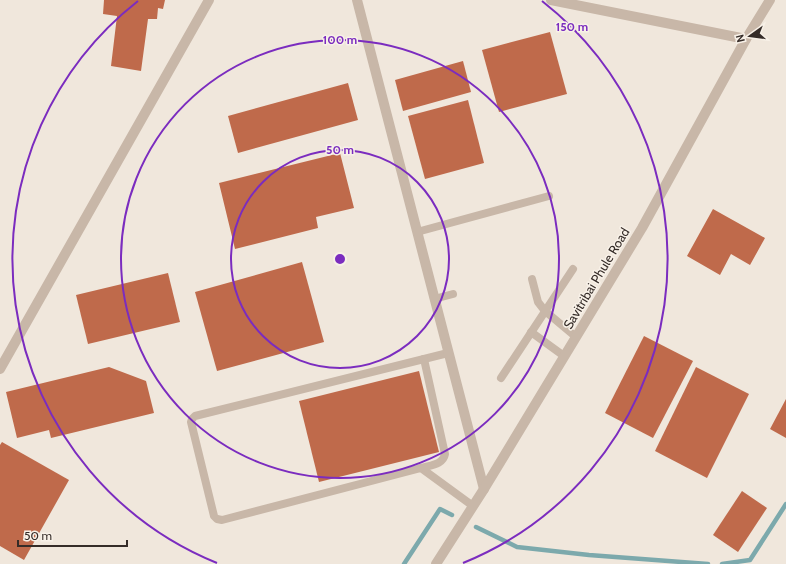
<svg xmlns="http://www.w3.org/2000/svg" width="786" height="564" font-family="Cabin,sans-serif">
<rect width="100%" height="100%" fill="#f0e7dc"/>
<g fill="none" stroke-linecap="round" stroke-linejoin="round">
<g stroke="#7ca9ac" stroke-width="4.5">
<polyline points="476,527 517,547 589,555 708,564"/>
<polyline points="404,564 440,509 452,515"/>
<polyline points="722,564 750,560 786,504"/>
</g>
</g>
<g fill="#bf6a4b">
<polygon points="104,0 165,0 163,9 158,8 157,19 148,19 141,71 111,66 117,16 103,14"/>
<polygon points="550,32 567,94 499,112 482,50"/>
<polygon points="463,61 471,92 403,111 395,80"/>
<polygon points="348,83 358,120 238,153 228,116"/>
<polygon points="468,100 484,163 425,179 408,116"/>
<polygon points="340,153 354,208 316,217 318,228 235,249 219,183"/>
<polygon points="713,209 765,238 750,265 731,254 720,275 687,256"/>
<polygon points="302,262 324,342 217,371 195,292"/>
<polygon points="168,273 180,322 88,344 76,295"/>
<polygon points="644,336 693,361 653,438 605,413"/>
<polygon points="109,367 146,381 154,413 51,438 49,430 17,438 6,392"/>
<polygon points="696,367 749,394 707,478 655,451"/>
<polygon points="419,371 439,452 319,482 299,401"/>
<polygon points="786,399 786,438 770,429"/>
<polygon points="2,442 69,480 24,560 0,546 0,445"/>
<polygon points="742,491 767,508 738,552 713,535"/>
</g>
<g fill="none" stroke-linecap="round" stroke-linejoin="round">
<g stroke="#c8b7a8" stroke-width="8">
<polyline points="417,232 549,196"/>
<polyline points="532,279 538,302 545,311 576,337"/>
<polyline points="434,299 453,294"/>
<polyline points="531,332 564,356"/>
<polyline points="448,353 195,416 192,419 191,422 214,516 217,519 222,520 421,468 473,506"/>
<polyline points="501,378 573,269"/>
<path d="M421 468C430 465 443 465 445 454L424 359"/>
</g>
<g stroke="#c8b7a8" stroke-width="10">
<polyline points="357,0 484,489"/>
<polyline points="551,0 746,39"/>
<polyline points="0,369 209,0"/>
</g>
<polyline stroke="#c8b7a8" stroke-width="10" points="436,564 484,489 642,228 746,39 770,0"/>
</g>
<g fill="none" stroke="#7b2cbf" stroke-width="2">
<circle cx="340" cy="259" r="109"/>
<circle cx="340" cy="259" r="219"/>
<path d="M217 563A328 328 0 0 1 138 1M542 1A328 328 0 0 1 463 563"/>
</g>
<g text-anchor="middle" stroke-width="3" stroke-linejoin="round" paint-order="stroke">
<g font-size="13" fill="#352c28" stroke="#f8f1e8">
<text transform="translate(596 278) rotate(-59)" y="5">Savitribai Phule Road</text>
</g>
</g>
<circle cx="340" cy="259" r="6" fill="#7b2cbf" stroke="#f8f1e8" stroke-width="2"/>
<g font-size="12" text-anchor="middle" font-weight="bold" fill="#7b2cbf" stroke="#f8f1e8" stroke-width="3" stroke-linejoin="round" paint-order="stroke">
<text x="572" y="31">150 m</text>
<text x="340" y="44">100 m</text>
<text x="340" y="154">50 m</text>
</g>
<g transform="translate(750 36) rotate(256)" stroke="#f8f1e8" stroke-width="3" paint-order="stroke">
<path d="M0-3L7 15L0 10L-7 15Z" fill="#352c28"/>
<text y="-6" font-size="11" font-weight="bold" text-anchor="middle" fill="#352c28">N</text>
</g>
<path d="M18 540v6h109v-6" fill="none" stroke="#352c28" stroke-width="2"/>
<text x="24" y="540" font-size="12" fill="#352c28" stroke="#f8f1e8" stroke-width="3" paint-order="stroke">50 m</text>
</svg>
